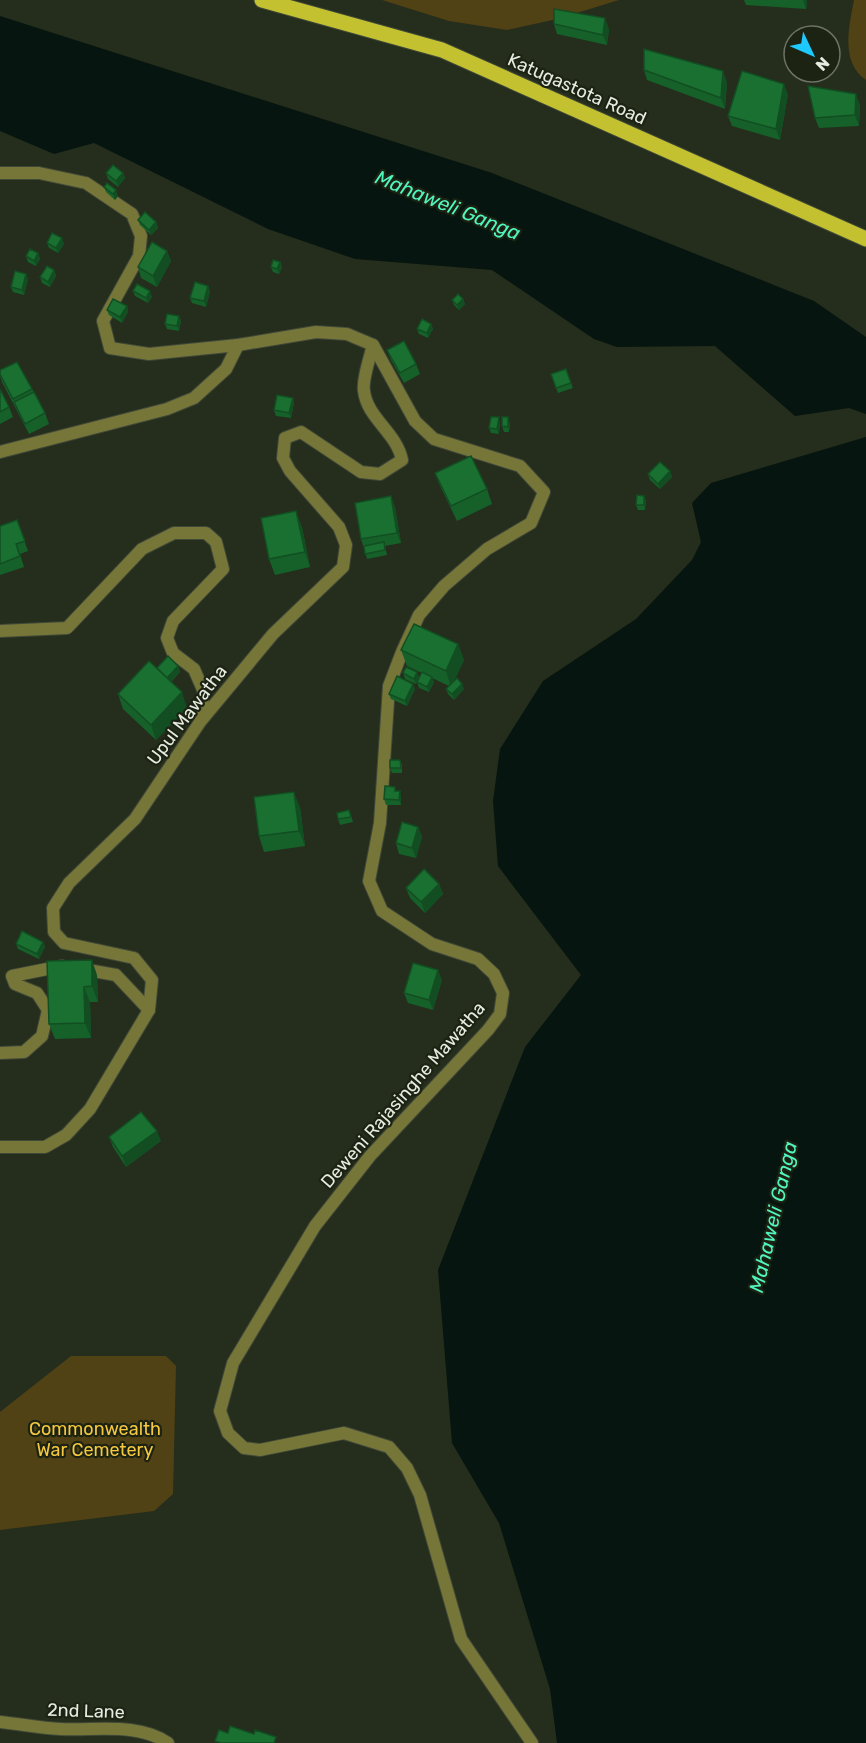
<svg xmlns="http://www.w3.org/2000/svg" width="866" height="1743" font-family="Rubik,sans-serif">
<rect width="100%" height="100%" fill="#252d1c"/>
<g fill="#514215">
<polygon points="382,0 619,0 557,19 507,30 449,21"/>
<path d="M854 0H866V80C840 62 849 26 854 0Z"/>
<polygon points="71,1356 166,1356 176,1366 173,1494 154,1511 0,1530 0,1412"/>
</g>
<g fill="#06150f">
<polygon points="0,16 492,173 814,301 866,337 866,414 849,408 795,416 715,346 617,347 594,339 492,270 355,259 268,229 94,143 54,154 0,131"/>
<polygon points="866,437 866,1743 557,1743 550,1689 499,1523 452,1443 438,1270 525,1047 581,975 498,866 493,801 500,749 543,681 636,619 692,560 701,542 692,503 711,483"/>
</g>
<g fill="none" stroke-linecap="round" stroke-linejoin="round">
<defs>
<g id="minor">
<polyline points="0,452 167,409 194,398 226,369 238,345"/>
<polyline points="0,631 67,628 142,549 174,533 206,533 216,542 223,569 173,621 167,638 173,653 194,669 204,692 200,721"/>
<polyline points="82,969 116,975 149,1010"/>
<polyline points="0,1053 24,1052 42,1036 48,1010 37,993 15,984 12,976 62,966"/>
<path d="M0 1147H45L66 1135 90 1109 149 1010 152 980 134 958 64 943 54 932 53 908 69 883 135 819 200 722 273 634 343 567 346 545 339 527 290 471 283 458 285 438 301 432 361 472 380 474 402 460C397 433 367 418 364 391 362 380 370 357 373 345"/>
<path d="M0 1722C20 1724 40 1728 60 1729 95 1731 137 1722 168 1743"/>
</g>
<polyline id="tertiary" points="0,173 39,173 86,183 132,214 141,236 139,256 103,321 110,348 149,354 238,345 316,332 347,334 373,345 415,421 434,439 520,466 544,492 531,523 487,549 444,586 419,615 402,652 389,686 380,823 369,881 382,911 432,944 478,959 494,974 503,993 500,1014 488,1030 370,1156 315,1226 233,1363 220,1411 228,1433 244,1448 260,1450 344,1433 389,1447 407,1468 420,1495 461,1639 532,1743"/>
<polyline id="primary" points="262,0 442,50 866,239"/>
</defs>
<use href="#minor" stroke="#404838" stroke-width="14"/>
<use href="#tertiary" stroke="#404838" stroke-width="14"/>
<use href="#primary" stroke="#404838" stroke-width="17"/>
<use href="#minor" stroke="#767639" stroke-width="12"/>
<use href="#tertiary" stroke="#767639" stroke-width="12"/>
<use href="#primary" stroke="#c3c130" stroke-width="15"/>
</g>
<g fill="#16602a">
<polygon points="744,0 807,0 806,9 746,5"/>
<polygon points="554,24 609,29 607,45 557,34"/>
<polygon points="644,70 727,82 725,109 647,80"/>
<polygon points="788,94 780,140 732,126 728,116"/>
<polygon points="860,105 859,126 819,128 815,118"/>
<polygon points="106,173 123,173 125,178 118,187 108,179"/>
<polygon points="104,187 118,196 115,200 106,192"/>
<polygon points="138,220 156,222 158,228 151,235 140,225"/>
<polygon points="47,243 64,244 58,253 49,248"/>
<polygon points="167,251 171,261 157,287 141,278 138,267"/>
<polygon points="38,253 40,259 36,266 28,262 26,256"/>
<polygon points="280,262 282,267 279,274 273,272 271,267"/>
<polygon points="54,270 56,276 50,287 42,283 40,277"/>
<polygon points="28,279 24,295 13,292 11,287"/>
<polygon points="208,286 210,291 206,307 192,303 190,298"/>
<polygon points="133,291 152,297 148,303 135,296"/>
<polygon points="463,299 465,304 459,310 454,305 452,300"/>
<polygon points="127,306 128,312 122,323 109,315 107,310"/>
<polygon points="179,316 181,321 179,331 167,329 165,324"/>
<polygon points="431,324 433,329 428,338 419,334 417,329"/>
<polygon points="387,350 416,364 420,374 404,383 391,360"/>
<polygon points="566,369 573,388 558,393 551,374"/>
<polygon points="0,370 32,389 45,413 49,424 29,434 2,382 0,376"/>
<polygon points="0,389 9,407 13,417 0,424"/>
<polygon points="293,398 294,403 291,418 276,416 274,410"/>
<polygon points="500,423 499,434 491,433 489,428"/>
<polygon points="510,423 509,432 504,432 502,426"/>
<polygon points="670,471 672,477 660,489 650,480 648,474"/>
<polygon points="435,473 487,489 492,504 457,521 441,488"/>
<polygon points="644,496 646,501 645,510 638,510 636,505"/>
<polygon points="395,507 401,543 385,546 387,555 367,559 361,539"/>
<polygon points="17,520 28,551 20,554 24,567 0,575 0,526"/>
<polygon points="302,527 310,567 275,575 269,559"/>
<polygon points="458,644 464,660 454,681 464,689 454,700 448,694 446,689 449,686 432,678 434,682 429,692 419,688 417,682 422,673 407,666 401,650"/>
<polygon points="178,666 180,672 171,682 187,708 156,740 123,709 118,694 157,668"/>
<polygon points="417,672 419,678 416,684 405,679 403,673"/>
<polygon points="415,689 407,706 391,699 389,694"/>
<polygon points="400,760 402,765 402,773 392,773 390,768"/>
<polygon points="397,791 401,796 401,805 386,805 384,799"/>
<polygon points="300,807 305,846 264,852 259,836"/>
<polygon points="351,815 353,822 340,825 338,819"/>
<polygon points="418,827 422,837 416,858 399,854 396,843"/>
<polygon points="439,884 443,894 425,913 410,898 406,888"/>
<polygon points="43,942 45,947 39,959 18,949 16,944"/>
<polygon points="47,961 97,975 98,1002 90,1002 91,1038 55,1039 49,1024"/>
<polygon points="442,980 433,1010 408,1003 404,993"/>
<polygon points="109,1137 161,1141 126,1167 113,1147"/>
</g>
<g fill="#124e22">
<polygon points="803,0 807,0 806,9"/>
<polygon points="605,18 609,29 607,45 603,35"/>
<polygon points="723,71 727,82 725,109 721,98"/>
<polygon points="784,84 788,94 780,140 776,129"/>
<polygon points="856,94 860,105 859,126 855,115"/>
<polygon points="123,173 125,178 118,187 116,181"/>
<polygon points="116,190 118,196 115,200 113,194"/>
<polygon points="156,222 158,228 151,235 149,230"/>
<polygon points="62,238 64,244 58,253 56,248"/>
<polygon points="167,251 171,261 157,287 153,276"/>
<polygon points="38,253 40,259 36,266 34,261"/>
<polygon points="280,262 282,267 279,274 277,269"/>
<polygon points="54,270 56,276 50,287 48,282"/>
<polygon points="26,274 28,279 24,295 22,290"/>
<polygon points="208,286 210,291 206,307 204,301"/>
<polygon points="150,291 152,297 148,303 146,298"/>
<polygon points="463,299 465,304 459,310 457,305"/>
<polygon points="127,306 128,312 122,323 120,317"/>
<polygon points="179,316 181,321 179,331 177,326"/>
<polygon points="431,324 433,329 428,338 427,333"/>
<polygon points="293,398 294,403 291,418 289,413"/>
<polygon points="499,417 500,423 499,434 497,429"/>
<polygon points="508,417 510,423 509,432 508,427"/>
<polygon points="670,471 672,477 660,489 658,484"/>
<polygon points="391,496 395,507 401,543 397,533"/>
<polygon points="644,496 646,501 645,510 644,505"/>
<polygon points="296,511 302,527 310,567 305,552"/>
<polygon points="458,644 464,660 451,687 446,671"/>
<polygon points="178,666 180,672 166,686 164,681"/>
<polygon points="417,672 419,678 416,684 414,679"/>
<polygon points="432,677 434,682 429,692 427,687"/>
<polygon points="413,684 415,689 407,706 405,701"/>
<polygon points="462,684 464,689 454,700 452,694"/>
<polygon points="182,692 187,708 156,740 151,725"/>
<polygon points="400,791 401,796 401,805 399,800"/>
<polygon points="294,792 300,807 305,846 299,831"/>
<polygon points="418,827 422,837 416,858 412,848"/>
<polygon points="439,884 443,894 425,913 421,902"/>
<polygon points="43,942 45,947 39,959 37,954"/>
<polygon points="92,960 97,975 98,1002 92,986"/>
<polygon points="438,970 442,980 433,1010 429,1000"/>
<polygon points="84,987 90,1002 91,1038 85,1023"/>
<polygon points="157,1131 161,1141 126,1167 122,1156"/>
</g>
<g fill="#1a7031" stroke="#124e22" stroke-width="1.5">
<polygon points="554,9 605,18 603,35 554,24"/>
<polygon points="644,49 723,71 721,98 644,70"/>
<polygon points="742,71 784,84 776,129 728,116"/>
<polygon points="808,86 856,94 855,115 815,118"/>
<polygon points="113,165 123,173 116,181 106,173"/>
<polygon points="107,183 116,190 113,194 104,187"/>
<polygon points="145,212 156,222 149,230 138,220"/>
<polygon points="52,233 62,238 56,248 47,243"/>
<polygon points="152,242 167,251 153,276 138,267"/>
<polygon points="30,249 38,253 34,261 26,256"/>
<polygon points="273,260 280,262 277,269 271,267"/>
<polygon points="47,266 54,270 48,282 40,277"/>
<polygon points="15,271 26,274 22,290 11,287"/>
<polygon points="195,282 208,286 204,301 190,298"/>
<polygon points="137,284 150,291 146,298 133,291"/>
<polygon points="458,294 463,299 457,305 452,300"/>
<polygon points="113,299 127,306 120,317 107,310"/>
<polygon points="167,314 179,316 177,326 165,324"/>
<polygon points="422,319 431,324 427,333 417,329"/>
<polygon points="404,341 416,364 400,373 387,350"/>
<polygon points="17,362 32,389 13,399 0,374 0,370"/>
<polygon points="566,369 571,383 556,388 551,374"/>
<polygon points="0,389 9,407 0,412"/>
<polygon points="34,392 45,413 25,424 14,402"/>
<polygon points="277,395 293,398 289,413 274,410"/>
<polygon points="491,417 499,417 497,429 489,428"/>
<polygon points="502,417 508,417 508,427 502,426"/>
<polygon points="471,456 487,489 451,506 435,473"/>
<polygon points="660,462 670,471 658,484 648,474"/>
<polygon points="637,495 644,496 644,505 636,505"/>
<polygon points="391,496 397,533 361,539 355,503"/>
<polygon points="296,511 305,552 269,559 261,518"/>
<polygon points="17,520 25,541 16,544 20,556 0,564 0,526"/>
<polygon points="384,542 385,550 365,554 364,546"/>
<polygon points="414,624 458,644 446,671 401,650"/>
<polygon points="168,656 178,666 167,678 157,668"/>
<polygon points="149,661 182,692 151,725 118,694"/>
<polygon points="406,667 417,672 414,679 403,673"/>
<polygon points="422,672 432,677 427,687 417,682"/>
<polygon points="397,676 413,684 405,701 389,694"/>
<polygon points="457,678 462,684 452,694 446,689"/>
<polygon points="390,760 400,760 401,768 390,768"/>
<polygon points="385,786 395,787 395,791 400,791 399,800 384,799"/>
<polygon points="294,792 299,831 259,836 254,797"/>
<polygon points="349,810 351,817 338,819 337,813"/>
<polygon points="402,822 418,827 412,848 396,843"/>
<polygon points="424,869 439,884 421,902 406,888"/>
<polygon points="22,931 43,942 37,954 16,944"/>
<polygon points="92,960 92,986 84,987 85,1023 49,1024 47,961"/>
<polygon points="413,963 438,970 429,1000 404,993"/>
<polygon points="141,1112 157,1131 122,1156 109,1137"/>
<polygon points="230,1726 254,1734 255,1730 276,1737 274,1743 221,1743 215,1741 219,1730 228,1733"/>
</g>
<g text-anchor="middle" stroke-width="4.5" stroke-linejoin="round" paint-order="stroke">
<g font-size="18" fill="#e6ece1" stroke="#1c2312">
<text transform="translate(577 89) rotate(24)" y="6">Katugastota Road</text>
<text transform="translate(187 715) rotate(-53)" y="6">Upul Mawatha</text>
<text transform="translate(403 1095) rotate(-49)" y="6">Deweni Rajasinghe Mawatha</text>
<text transform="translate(86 1711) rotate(2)" y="6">2nd Lane</text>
</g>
<g font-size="18" fill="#f6c83f" stroke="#1c2312">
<text x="95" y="1435">Commonwealth<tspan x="95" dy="21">War Cemetery</tspan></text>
</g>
<g font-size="20" font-style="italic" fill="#51f5c0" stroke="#1c2312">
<text transform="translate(448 205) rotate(22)" y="7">Mahaweli Ganga</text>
<text transform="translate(773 1217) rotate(-77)" y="7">Mahaweli Ganga</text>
</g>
</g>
<g transform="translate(812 54) rotate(134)"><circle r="28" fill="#1c2312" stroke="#6d7365" stroke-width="1.5"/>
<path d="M0-4.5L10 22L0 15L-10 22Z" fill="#1ec9fd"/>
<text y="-9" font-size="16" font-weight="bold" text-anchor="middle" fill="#e6ece1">N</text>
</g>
</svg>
